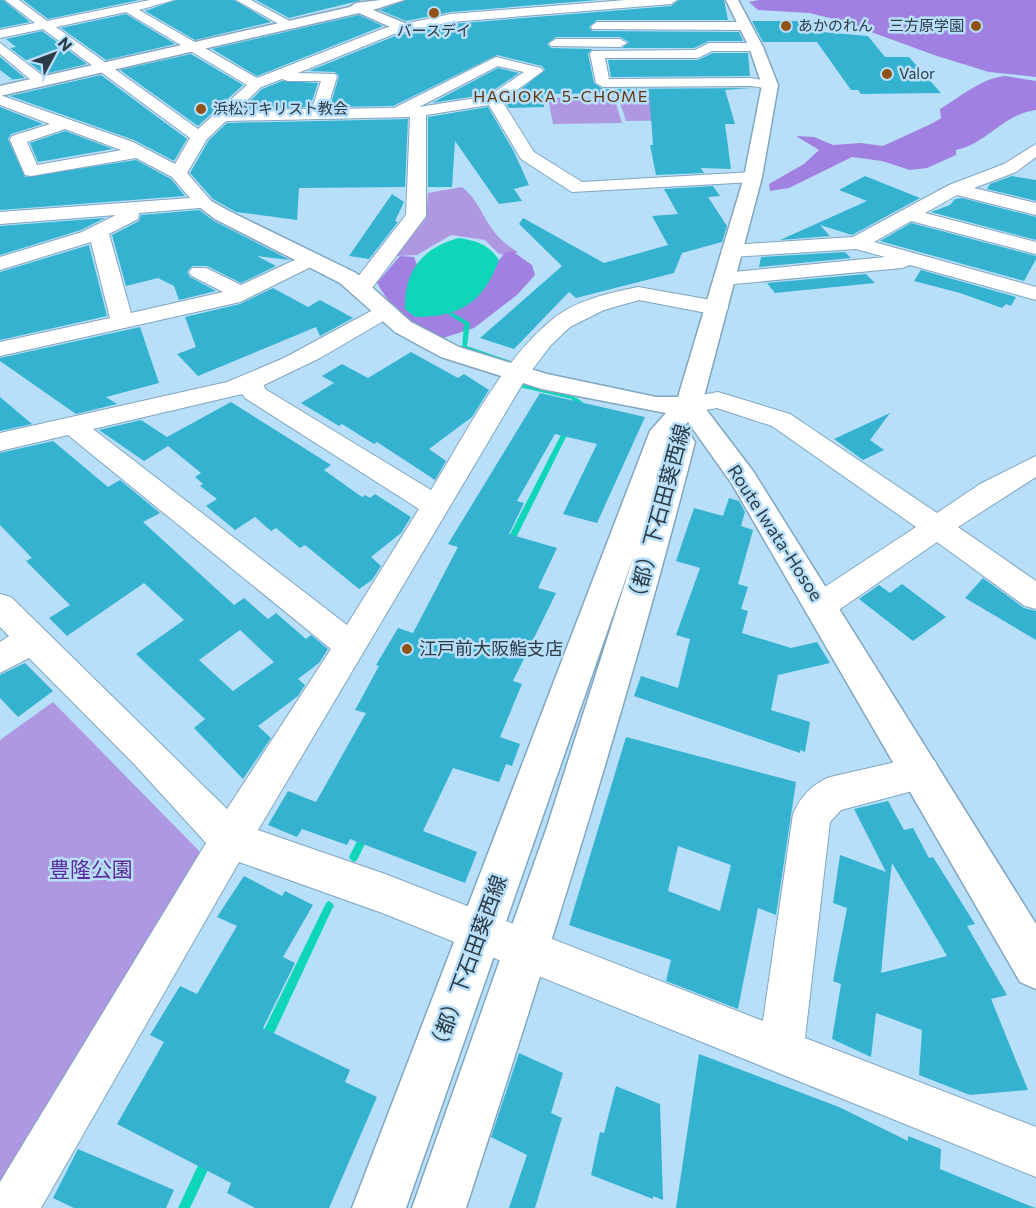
<svg xmlns="http://www.w3.org/2000/svg" width="1036" height="1208" font-family="Commissioner,'Noto Sans JP',sans-serif">
<rect width="100%" height="100%" fill="#b8dff9"/>
<g fill="#af98e2">
<polygon points="685,96 697,120 626,121 618,97"/>
<polygon points="614,97 622,123 553,124 548,98"/>
<path d="M462 187C486 206 483 232 518 252L509 257 498 253 485 240 451 235 417 255 396 256 426 218 428 193Z"/>
<polygon points="53,702 205,857 0,1182 0,740"/>
</g>
<g fill="#a080e0">
<polygon points="759,0 1036,0 1036,77 989,72 937,56 838,20 809,13 758,10 749,2"/>
<path d="M1005 76 1036 81V110C1003 114 987 144 956 150V155L927 168 910 170 882 161 852 157 789 188 770 191 769 184 804 164 819 150 796 136 814 137 833 145 861 143 883 146 933 123 941 118 940 109C960 97 982 78 1005 76Z"/>
<path d="M512 251 532 265 535 275 517 295 474 328 443 338C415 325 392 311 377 283L400 256 414 257 418 267 479 284 505 253Z"/>
</g>
<path fill="#10d6b9" d="M459 238C477 241 488 244 499 260 483 303 460 317 415 317L405 309C404 271 422 248 459 238Z"/>
<g fill="none" stroke-linecap="round" stroke-linejoin="round">
<g fill="#10d6b9" fill-rule="evenodd">
<polygon points="449,313 453,313 470,323 467,346 511,361 511,363 507,363 462,348 464,324 449,315"/>
<polygon points="521,384 575,397 583,402 578,411 574,411 573,410 577,403 571,399 519,387 519,385"/>
<polygon points="567,427 570,429 513,544 509,547 507,546 505,544 564,429"/>
<polygon points="365,829 368,831 370,834 357,860 354,862 351,860 349,857 362,831"/>
<polygon points="329,901 332,903 334,906 332,909 269,1044 265,1045 261,1044 260,1040 261,1036 326,903"/>
<polygon points="206,1155 210,1157 212,1161 190,1208 178,1208 202,1157"/>
</g>
</g>
<g fill="#34b2d0" fill-rule="evenodd">
<polygon points="0,0 3,0 30,22 0,28"/>
<polygon points="23,0 139,0 48,19"/>
<polygon points="176,0 234,0 271,22 195,40 145,11"/>
<polygon points="256,0 362,0 289,18"/>
<polygon points="406,0 598,0 451,12 406,21 380,10"/>
<polygon points="679,0 724,0 728,20 597,20 589,27 592,31 739,32 743,41 709,41 694,48 622,48 629,42 620,37 556,37 547,44 551,48 592,49 588,54 594,83 603,89 751,88 725,90 735,124 725,124 731,169 701,168 704,173 656,175 650,145 653,145 649,93 543,94 544,107 509,108 505,102 545,70 542,66 497,55 393,106 330,107 339,76 335,72 309,71 395,36 451,24 671,6"/>
<polygon points="126,14 175,44 106,60 61,28"/>
<polygon points="359,15 383,26 257,76 212,49"/>
<polygon points="752,21 814,21 822,32 868,36 885,57 909,57 941,93 861,94 858,90 851,90 817,42 763,42"/>
<polygon points="42,31 87,64 44,74 10,48 16,47 6,39"/>
<polygon points="713,53 748,53 750,76 611,77 608,60 698,60"/>
<polygon points="191,54 243,85 198,126 120,70"/>
<polygon points="0,57 25,78 8,80 12,79 0,70"/>
<polygon points="498,68 519,73 488,94 432,103"/>
<polygon points="101,75 187,139 174,161 134,140 10,96"/>
<polygon points="282,81 318,83 310,107 242,109 262,89"/>
<polygon points="0,107 43,124 11,134 8,139 25,177 136,160 171,179 185,196 0,210"/>
<polygon points="488,107 514,152 529,185 514,189 522,201 499,204 455,141 452,187 428,187 428,117"/>
<polygon points="408,119 405,187 299,188 297,220 236,212 213,199 190,173 209,140 227,123"/>
<polygon points="65,131 113,149 38,162 30,143"/>
<polygon points="865,176 920,198 852,235 820,225 830,236 780,240 867,201 839,190"/>
<polygon points="1012,176 1036,180 1036,201 987,189 990,184"/>
<polygon points="713,186 720,196 708,197 727,226 722,242 682,253 674,273 576,298 569,292 514,349 480,338 562,266 519,224 523,218 604,263 668,245 652,216 678,214 664,189"/>
<polygon points="392,194 404,202 395,221 398,222 369,259 349,256"/>
<polygon points="962,198 1036,217 1036,240 931,212 950,205 955,199"/>
<polygon points="199,210 214,221 290,260 257,256 276,266 241,283 207,266 192,266 187,272 190,277 216,291 179,300 174,286 158,278 126,286 112,235 139,221 141,215"/>
<polygon points="105,218 81,230 0,255 0,226"/>
<polygon points="911,223 1036,256 1036,259 1024,281 880,241"/>
<polygon points="89,245 107,316 0,340 0,272"/>
<polygon points="845,252 851,258 759,267 761,257"/>
<polygon points="921,270 1016,297 1011,306 1006,304 1002,308 960,293 914,281"/>
<polygon points="866,274 875,283 775,293 767,283"/>
<polygon points="273,288 308,307 320,300 353,318 320,336 316,327 198,376 177,354 196,347 185,317 240,304"/>
<polygon points="140,327 159,383 106,397 117,404 76,414 0,361 0,358"/>
<polygon points="411,352 458,378 464,374 489,390 472,417 429,449 446,461 435,480 377,442 374,444 342,424 339,426 301,403 334,383 322,376 342,364 368,378"/>
<polygon points="540,393 645,417 597,523 563,514 597,444 555,434 517,501 524,503 509,534 557,548 538,588 556,593 513,681 522,684 500,737 520,744 512,766 506,764 499,782 453,768 423,831 477,852 465,883 350,839 347,845 302,829 297,837 268,825 288,791 316,802 366,713 355,710 379,666 376,665 398,628 413,633 458,547 448,544"/>
<polygon points="0,397 32,424 0,431"/>
<polygon points="231,402 331,465 324,470 362,497 365,495 370,498 375,494 411,517 401,533 371,557 381,566 372,580 359,589 305,545 300,548 276,528 271,531 255,517 235,530 206,506 217,499 200,486 203,484 195,477 201,473 168,446 144,461 99,430 141,420 167,437"/>
<polygon points="890,413 870,440 884,450 863,460 834,439"/>
<path d="M53 441 108 487 120 480 160 513 143 522 234 605 244 598 268 619 276 613 306 639 311 635 328 649 319 663 298 679 305 685 298 696 258 726 271 738 243 779 194 728 205 719 136 654 184 620 144 583 67 636 49 618 70 605 26 561 32 558 0 525V453ZM240 630 274 662 233 691 199 660Z"/>
<polygon points="729,498 739,501 745,512 741,526 753,530 738,584 748,587 741,609 748,611 742,633 791,648 817,642 830,663 778,675 771,710 810,722 805,752 800,750 800,753 634,696 641,676 678,688 690,639 676,635 700,568 676,561 694,508 723,516"/>
<polygon points="983,578 1024,608 1036,611 1036,640 965,598"/>
<polygon points="902,584 946,617 913,641 859,599 879,585 890,593"/>
<polygon points="25,663 53,691 18,717 0,698 0,675"/>
<path d="M626 737 796 782 776 915 758 908 738 1009 666 981 671 960 569 925ZM678 846 731 865 720 911 668 891Z"/>
<path d="M888 801 904 830 913 828 929 858 933 857 975 924 967 926 1007 995 991 999 1028 1090 970 1095 919 1075 922 1030 876 1013 871 1057 832 1039 841 984 833 981 847 908 833 903 840 855 886 872 854 809ZM892 863 947 956 881 973 890 879Z"/>
<polygon points="244,876 282,896 285,891 313,905 283,957 295,963 263,1028 350,1070 345,1082 377,1097 329,1208 255,1208 227,1193 231,1183 117,1124 164,1042 150,1035 180,986 197,994 237,926 217,917"/>
<polygon points="519,1053 563,1073 551,1113 562,1118 535,1208 509,1208 527,1155 491,1137"/>
<polygon points="699,1054 839,1107 908,1141 908,1136 941,1149 940,1169 1035,1208 676,1208"/>
<polygon points="616,1086 660,1104 663,1200 653,1196 653,1199 591,1175 600,1132 604,1133"/>
<polygon points="78,1149 174,1190 166,1208 74,1208 53,1198"/>
</g>
<g fill="none" stroke-linecap="round" stroke-linejoin="round">
<defs>
<g id="street">
<path d="M5 0H19L47 21 150 0H174L139 10 257 78 385 28 451 14 626 0H677L671 4 451 22 394 34 298 73 335 74 337 77 327 109 394 108 496 57 541 68 543 71 502 101 534 152 582 182 753 172 762 177 753 182 572 192 521 159 489 105 426 115V216L369 292H353L350 287 406 215 410 117 226 121 207 139 187 173 213 203 211 207 139 213 138 219 109 234 131 313 223 292 192 276 189 272 192 268H206L241 285 305 255H319L322 259 319 263 240 302 0 356V342L110 318 91 242 0 270V257L82 232 116 215 0 224V212L190 198 172 177 136 158 31 176 25 175 10 140 12 136 50 124 0 105V95L133 142 175 164 190 138 43 29 0 38V30L35 23ZM126 12 247 85 198 129 56 27ZM498 66 524 72 489 96 419 107ZM282 79 288 81H321L312 109 236 111 261 87ZM65 129 121 150H122L37 165 27 142Z"/>
<polygon points="236,0 251,0 297,25 296,28 286,28"/>
<polygon points="597,22 742,22 748,26 742,30 592,29 591,26"/>
<polygon points="556,39 620,39 627,43 620,47 551,46 549,43"/>
<polygon points="0,43 47,79 49,82 47,85 37,85 0,54"/>
<polygon points="709,43 756,43 763,47 756,51 712,51 698,58 605,58 609,79 751,78 775,82 777,85 770,89 751,86 603,87 596,83 590,54 592,51 695,50"/>
<polygon points="1036,144 1036,157 1016,172 974,188 1036,203 1036,215 957,195 925,213 1036,242 1036,254 911,221 874,242 1036,287 1036,300 910,265 902,268 724,285 717,283 713,279 717,275 724,273 885,257 856,249 731,257 724,255 721,251 724,247 731,245 853,237 949,185 1004,164"/>
<path d="M638 287 717 301 725 303 728 308 725 313 717 315 639 300 604 310 570 327 551 345 526 378 258 830 385 874 763 1021 793 814C801 796 812 784 830 777L922 756 935 761 940 773 935 785 841 810 830 822 805 1038 1036 1127V1177L385 914 239 862 41 1208H0V1182L206 843 135 765 29 658 0 673V642L9 636 0 627V594L11 597 227 809 331 649 68 435 0 451V433L227 382 284 358 384 304 392 306 395 311 392 316 320 358 264 385 265 389 431 490C464 437 503 358 553 319 576 300 610 293 638 287ZM242 394 245 398 419 509 347 625 93 429Z"/>
<polygon points="718,392 790,414 937,513 980,484 1036,456 1036,477 958,527 1036,581 1036,609 1025,606 937,542 833,614 822,617 811,614 806,605 811,596 916,527 772,426 717,408 689,413 680,411 676,405 680,399"/>
</g>
<g id="secondary">
<polygon points="381,0 404,0 373,10 407,24 407,30 397,30 359,13 0,96 0,86 350,7 356,3"/>
<path d="M726 0H738L763 47 778 85 762 177 702 404 753 471 1036 924V989L1020 982 732 484 688 422 676 434 691 436 695 442C629 701 548 954 466 1208H412L547 827 635 552 406 1208H352L650 431 666 413 542 389 441 357 395 332 340 283 215 219 194 203 204 197 229 211 356 273 411 322 459 347 547 374 656 397H678L744 177 762 85 749 47Z"/>
</g>
</defs>
<use href="#street" stroke="#81a6bf" stroke-width="2"/>
<use href="#secondary" stroke="#81a6bf" stroke-width="3"/>
<use href="#street" fill="#fff" fill-rule="evenodd"/>
<use href="#secondary" fill="#fff" fill-rule="evenodd"/>
</g>
<g fill="#915218" stroke="#b8dff9" stroke-width="2">
<circle cx="434" cy="13" r="6"/>
<circle cx="786" cy="26" r="6"/>
<circle cx="976" cy="26" r="6"/>
<circle cx="887" cy="74" r="6"/>
<circle cx="201" cy="109" r="6"/>
<circle cx="407" cy="649" r="6"/>
</g>
<g text-anchor="middle" stroke-width="5" stroke-linejoin="round" paint-order="stroke">
<g font-size="15" fill="#2c3b46" stroke="#b8dff9" text-anchor="start">
<text x="798" y="31">あかのれん</text>
<text x="964" y="31" text-anchor="end">三方原学園</text>
<text x="434" y="36" text-anchor="middle">バースデイ</text>
<text x="899" y="79">Valor</text>
<text x="213" y="114">浜松汀キリスト教会</text>
</g>
<g font-size="16" letter-spacing="1.5" fill="#60340d" stroke="#b8dff9">
<text x="561" y="102">HAGIOKA 5-CHOME</text>
</g>
<g font-size="18" fill="#2c3b46" stroke="#b8dff9">
<text transform="translate(775 533) rotate(57)" y="6">Route Iwata-Hosoe</text>
</g>
<g font-size="18" fill="#2c3b46" stroke="#b8dff9" text-anchor="start">
<text x="419" y="655">江戸前大阪鮨支店</text>
</g>
<g font-size="21" fill="#2c3b46" stroke="#b8dff9">
<text transform="translate(659 516) rotate(-75)" y="7">（都）下石田葵西線</text>
<text transform="translate(468 965) rotate(-70)" y="7">（都）下石田葵西線</text>
</g>
<g font-size="21" fill="#5c2c9d" stroke="#b8dff9">
<text x="91" y="877">豊隆公園</text>
</g>
</g>
<g transform="translate(54 54) rotate(49)" stroke="#b8dff9" stroke-width="4.5" paint-order="stroke">
<path d="M0-4.5L10 22L0 15L-10 22Z" fill="#2c3b46"/>
<text y="-9" font-size="16" font-weight="bold" text-anchor="middle" fill="#2c3b46">N</text>
</g>
</svg>
